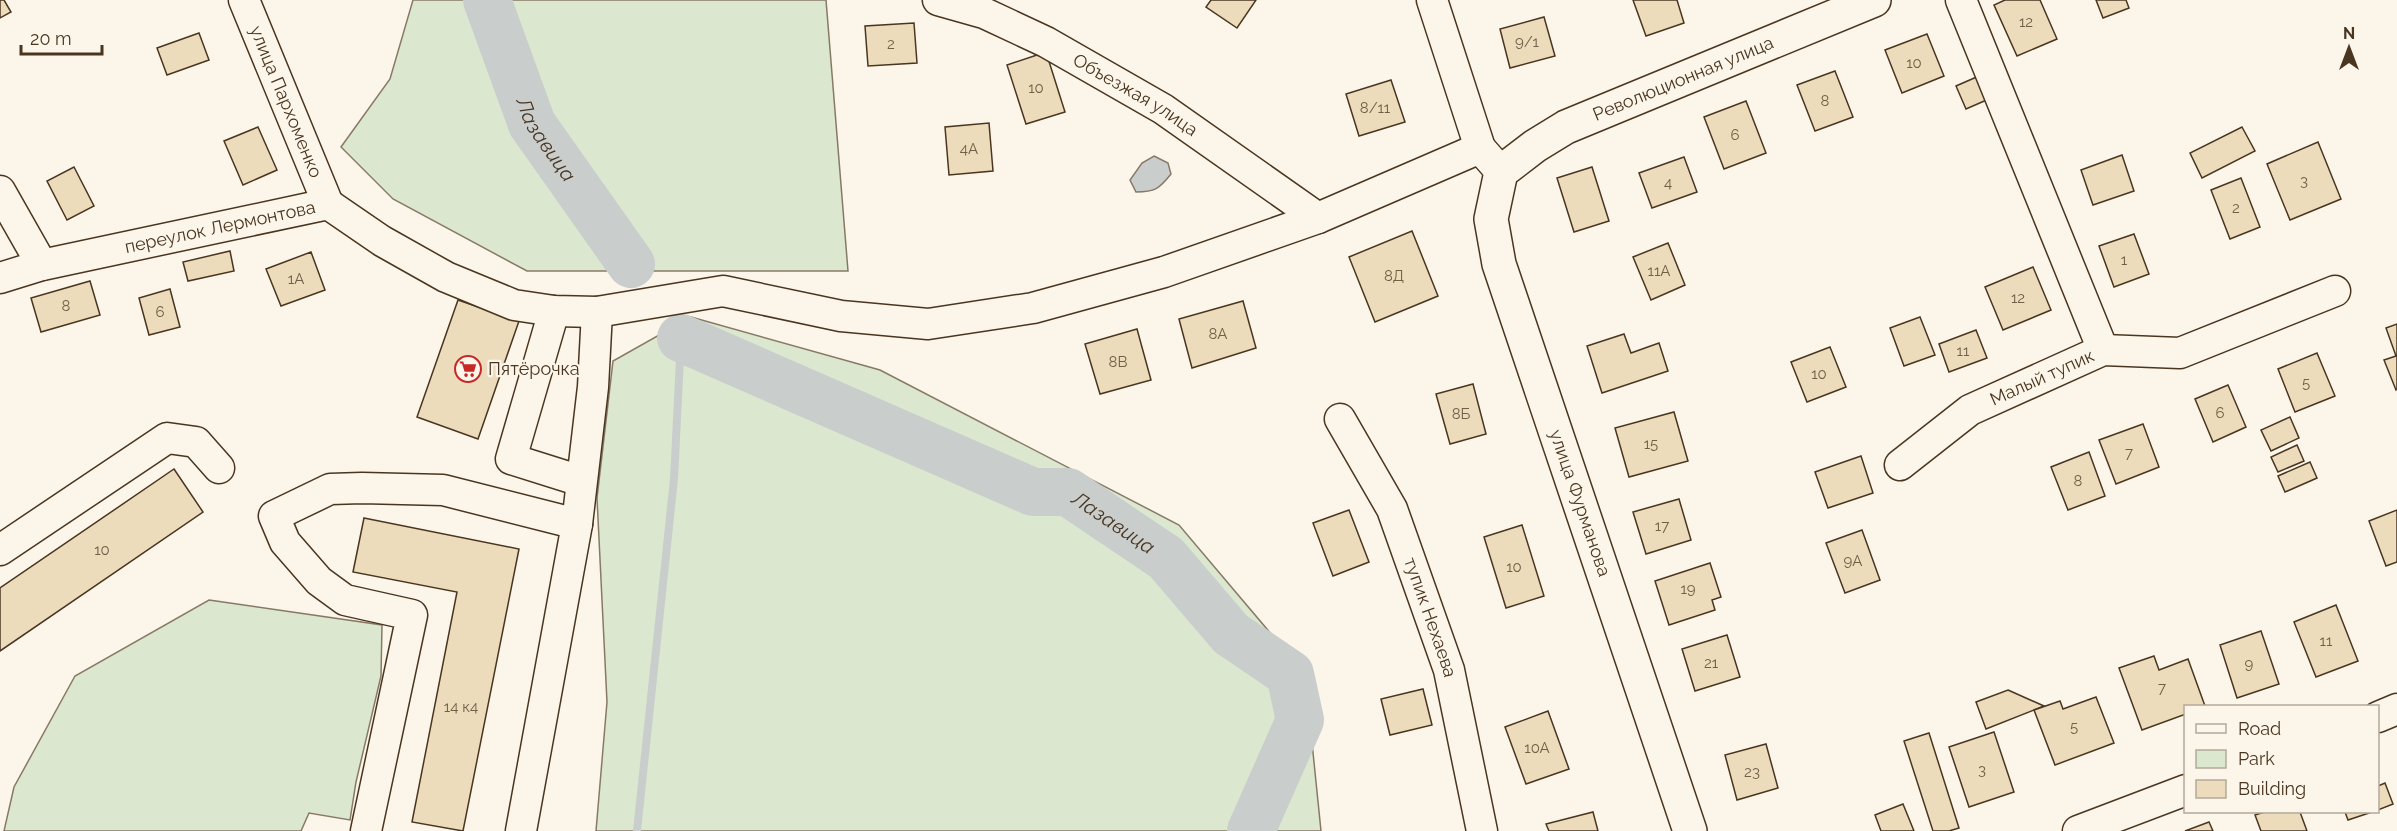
<svg xmlns="http://www.w3.org/2000/svg" width="2397" height="831" font-family="Raleway,sans-serif">
<rect width="100%" height="100%" fill="#fbf6e9"/>
<g fill="#dce7d0" stroke="#887966" stroke-width="1.5">
<polygon points="413,0 826,0 848,271 527,271 393,199 341,147 390,79"/>
<polygon points="691,317 880,370 1179,525 1305,674 1321,831 596,831 607,702 597,498 613,361"/>
<polygon points="209,600 382,625 381,676 356,782 350,820 309,813 301,831 4,831 14,787 75,676"/>
</g>
<path fill="#c9cecd" stroke="#887966" stroke-width="1.5" d="M1154 156 1168 163 1171 174C1159 189 1155 192 1136 192L1130 180 1142 163Z"/>
<g fill="none" stroke-linecap="round" stroke-linejoin="round">
<polyline stroke="#c9cecd" stroke-width="8" points="637,831 674,479 681,338"/>
<g stroke="#c9cecd" stroke-width="48">
<path id="s1" d="M487 0 532 124 631 264"/>
<path id="s2" d="M681 338 1033 492H1068L1166 558 1231 634 1290 674 1300 720 1251 831"/>
</g>
</g>
<g fill="#ecdcbc" stroke="#4a3520" stroke-width="1.5">
<polygon points="0,0 4,0 11,12 0,18"/>
<polygon points="1211,0 1256,0 1237,28 1206,7"/>
<polygon points="1633,0 1677,0 1684,23 1646,36"/>
<polygon points="2005,0 2040,0 2057,39 2017,56 1994,5"/>
<polygon points="2096,0 2126,0 2129,8 2103,18"/>
<polygon points="1544,17 1555,56 1510,68 1500,29"/>
<polygon points="914,23 917,63 868,66 865,26"/>
<polygon points="199,33 209,60 167,75 157,48"/>
<polygon points="1927,34 1944,76 1902,93 1885,50"/>
<polygon points="1046,52 1065,112 1026,124 1007,65"/>
<polygon points="1835,71 1853,117 1815,131 1797,85"/>
<polygon points="1988,72 1998,95 1966,109 1956,86"/>
<polygon points="1391,80 1405,122 1359,136 1346,94"/>
<polygon points="1746,101 1766,153 1724,169 1704,117"/>
<polygon points="989,123 993,171 949,175 945,127"/>
<polygon points="258,127 277,170 243,185 224,141"/>
<polygon points="2242,127 2255,151 2202,178 2190,153"/>
<polygon points="2318,142 2341,199 2290,220 2267,164"/>
<polygon points="2122,155 2134,191 2093,205 2081,170"/>
<polygon points="1684,157 1697,192 1652,208 1639,173"/>
<polygon points="74,167 94,206 67,220 47,181"/>
<polygon points="1592,167 1609,221 1574,232 1557,178"/>
<polygon points="2241,178 2260,227 2230,239 2211,190"/>
<polygon points="1412,231 1438,296 1375,322 1349,257"/>
<polygon points="2134,234 2149,274 2114,287 2099,246"/>
<polygon points="1668,243 1685,285 1651,300 1633,257"/>
<polygon points="230,251 234,271 188,281 183,262"/>
<polygon points="311,252 325,290 281,306 266,269"/>
<polygon points="2033,267 2051,310 2003,330 1985,287"/>
<polygon points="90,281 100,315 41,332 31,298"/>
<polygon points="170,289 180,327 149,335 139,298"/>
<polygon points="458,300 519,321 478,439 417,417"/>
<polygon points="1243,301 1256,348 1192,368 1179,319"/>
<polygon points="1920,317 1935,355 1904,366 1890,328"/>
<polygon points="2397,324 2397,389 2396,390 2384,360 2396,356 2386,328"/>
<polygon points="1137,329 1151,380 1100,394 1085,344"/>
<polygon points="1976,330 1987,358 1949,372 1939,344"/>
<polygon points="1624,334 1631,353 1659,343 1668,371 1602,393 1587,346"/>
<polygon points="1830,347 1846,387 1807,402 1791,362"/>
<polygon points="2317,353 2335,396 2295,412 2278,369"/>
<polygon points="1473,384 1486,434 1450,444 1436,394"/>
<polygon points="2228,385 2246,427 2213,442 2195,399"/>
<polygon points="1674,412 1688,461 1629,477 1615,428"/>
<polygon points="2290,417 2299,438 2271,451 2261,430"/>
<polygon points="2143,424 2159,467 2116,484 2099,440"/>
<polygon points="2297,445 2304,461 2278,472 2271,457"/>
<polygon points="2089,452 2105,496 2068,510 2051,467"/>
<polygon points="1861,456 1873,493 1828,508 1815,472"/>
<polygon points="2310,462 2317,478 2285,492 2278,476"/>
<polygon points="174,469 203,512 0,651 0,588"/>
<polygon points="1679,499 1691,540 1646,554 1633,512"/>
<polygon points="1349,510 1369,562 1333,576 1313,523"/>
<polygon points="2397,510 2397,562 2386,566 2369,521"/>
<polygon points="364,518 519,549 463,831 412,822 457,592 353,572"/>
<polygon points="1522,525 1544,596 1506,608 1484,537"/>
<polygon points="1862,530 1880,580 1845,593 1826,543"/>
<polygon points="1710,563 1721,597 1712,600 1715,610 1669,625 1655,581"/>
<polygon points="2336,605 2358,661 2316,677 2294,622"/>
<polygon points="2261,631 2279,684 2237,698 2220,645"/>
<polygon points="1727,635 1740,677 1695,691 1682,649"/>
<polygon points="2154,656 2159,670 2188,659 2205,706 2186,706 2186,714 2142,730 2119,668"/>
<polygon points="1423,689 1432,725 1390,735 1381,699"/>
<polygon points="2008,690 2044,706 1986,729 1976,702"/>
<polygon points="2096,697 2114,743 2055,765 2034,710 2060,701 2063,709"/>
<polygon points="1548,711 1569,769 1526,784 1505,727"/>
<polygon points="1994,732 2014,792 1969,807 1949,747"/>
<polygon points="1929,733 1959,828 1949,831 1933,831 1904,741"/>
<polygon points="1766,744 1778,788 1737,800 1725,755"/>
<polygon points="2385,783 2393,804 2378,810 2378,786"/>
<polygon points="1903,804 1914,831 1881,831 1875,815"/>
<polygon points="1593,812 1598,831 1549,831 1546,824"/>
<polygon points="2264,812 2300,812 2307,831 2261,831 2255,815"/>
<polygon points="2345,812 2372,812 2348,820"/>
<polygon points="2209,822 2213,831 2185,831"/>
</g>
<g fill="none" stroke-linecap="round" stroke-linejoin="round">
<defs>
<g id="minor">
<path id="s3" d="M244 0 328 204"/>
<path id="s4" d="M938 0 984 13 1046 42 1163 109 1318 218"/>
<polyline points="1432,0 1480,148"/>
<polyline points="1961,0 2103,350"/>
<polyline points="0,191 42,265"/>
<path id="s5" d="M0 278 42 265 328 204 382 241 446 277 514 305 554 311 597 312 723 291 841 316 928 324 1033 308 1164 272 1318 218 1480 148 1501 172"/>
<polyline points="554,311 511,459 581,481"/>
<path id="s6" d="M1340 419 1392 509 1449 670 1482 831"/>
<path id="s7" d="M1900 465 1970 410 2103 350 2180 353 2335 291"/>
<polyline points="0,550 167,438 196,442 219,468"/>
<polyline points="2378,717 2397,709"/>
<polyline points="366,831 412,615 345,600 319,581 285,542 274,516 330,489 362,488 443,490 577,524"/>
<polyline points="521,831 577,524 593,387 597,312"/>
<polyline points="2078,831 2186,790"/>
</g>
<g id="major">
<path id="s8" d="M1690 831 1499 264 1491 219 1501 172 1535 146 1566 127 1874 0"/>
</g>
</defs>
<use href="#minor" stroke="#4a3520" stroke-width="33"/>
<use href="#major" stroke="#4a3520" stroke-width="36"/>
<use href="#minor" stroke="#fbf6e9" stroke-width="30"/>
<use href="#major" stroke="#fbf6e9" stroke-width="33"/>
</g>
<defs>
<symbol id="supermarket-ring" viewBox="-11 -11 22 22"><circle r="9.5" fill="#fbf6e9" stroke="#c62828" stroke-width="1.5"/><path d="M-6-5.5h2.5l.6 2H6L4.5 2H-2.5L-4.4-4H-6ZM-1.5 3.2a1.3 1.3 0 1 0 .1 0ZM3 3.2a1.3 1.3 0 1 0 .1 0Z" fill="#c62828"/></symbol>
</defs>
<g fill-rule="evenodd">
<use href="#supermarket-ring" x="453" y="354" width="30" height="30"/>
</g>
<g text-anchor="middle" stroke-width="4.5" stroke-linejoin="round" paint-order="stroke">
<g font-size="15" fill="#725f47">
<text x="2026" y="27">12</text>
<text x="1527" y="47">9/1</text>
<text x="891" y="49">2</text>
<text x="1914" y="68">10</text>
<text x="1036" y="93">10</text>
<text x="1825" y="106">8</text>
<text x="1375" y="113">8/11</text>
<text x="1735" y="140">6</text>
<text x="969" y="154">4А</text>
<text x="2304" y="186">3</text>
<text x="1668" y="188">4</text>
<text x="2236" y="213">2</text>
<text x="2124" y="265">1</text>
<text x="1659" y="276">11А</text>
<text x="1394" y="281">8Д</text>
<text x="296" y="284">1А</text>
<text x="2018" y="303">12</text>
<text x="66" y="311">8</text>
<text x="160" y="317">6</text>
<text x="1218" y="339">8А</text>
<text x="1963" y="356">11</text>
<text x="1118" y="367">8В</text>
<text x="1819" y="379">10</text>
<text x="2306" y="388">5</text>
<text x="2220" y="418">6</text>
<text x="1461" y="419">8Б</text>
<text x="1651" y="449">15</text>
<text x="2129" y="458">7</text>
<text x="2078" y="486">8</text>
<text x="1662" y="531">17</text>
<text x="102" y="555">10</text>
<text x="1853" y="566">9А</text>
<text x="1514" y="572">10</text>
<text x="1688" y="594">19</text>
<text x="2326" y="646">11</text>
<text x="1711" y="668">21</text>
<text x="2249" y="669">9</text>
<text x="2162" y="693">7</text>
<text x="461" y="712">14 к4</text>
<text x="2074" y="732">5</text>
<text x="1537" y="753">10А</text>
<text x="1982" y="775">3</text>
<text x="1752" y="777">23</text>
</g>
<g font-size="18" fill="#4a3520" stroke="#fbf6e9">
<text dy="6" stroke="none"><textPath href="#s8" startOffset="898">Революционная улица</textPath></text>
<text dy="6" stroke="none"><textPath href="#s4" startOffset="220">Объезжая улица</textPath></text>
<text dy="6" stroke="none"><textPath href="#s3" startOffset="110">улица Пархоменко</textPath></text>
<text dy="6" stroke="none"><textPath href="#s5" startOffset="226">переулок Лермонтова</textPath></text>
<text dy="6" stroke="none"><textPath href="#s7" startOffset="168">Малый тупик</textPath></text>
<text transform="translate(1580 503) rotate(71)" y="6">улица Фурманова</text>
<text dy="6" stroke="none"><textPath href="#s6" startOffset="219">тупик Нехаева</textPath></text>
</g>
<g font-size="18" fill="#4a3520" stroke="#fbf6e9" text-anchor="start">
<text x="488" y="375">Пятёрочка</text>
</g>
<g font-size="20" font-style="italic" fill="#4a3520" stroke="#fbf6e9">
<text dy="7" stroke="none"><textPath href="#s1" startOffset="152">Лазавица</textPath></text>
<text dy="7" stroke="none"><textPath href="#s2" startOffset="474">Лазавица</textPath></text>
</g>
</g>
<rect x="2184" y="705" width="195" height="108" fill="#fbf6e9" stroke="#b4a999" stroke-width="1.5"/>
<rect x="2196" y="724" width="30" height="9" fill="#fbf6e9" stroke="#b4a999" stroke-width="1.5"/>
<text x="2238" y="735" font-size="18" fill="#4a3520">Road</text>
<rect x="2196" y="750" width="30" height="18" fill="#dce7d0" stroke="#b4a999" stroke-width="1.5"/>
<text x="2238" y="765" font-size="18" fill="#4a3520">Park</text>
<rect x="2196" y="780" width="30" height="18" fill="#ecdcbc" stroke="#b4a999" stroke-width="1.5"/>
<text x="2238" y="795" font-size="18" fill="#4a3520">Building</text>
<g transform="translate(2349 48)" stroke="#fbf6e9" stroke-width="4.5" paint-order="stroke">
<path d="M0-4.5L10 22L0 15L-10 22Z" fill="#4a3520"/>
<text y="-9" font-size="16" font-weight="bold" text-anchor="middle" fill="#4a3520">N</text>
</g>
<path d="M21 45v9h81v-9" fill="none" stroke="#4a3520" stroke-width="3"/>
<text x="30" y="45" font-size="18" fill="#4a3520" stroke="#fbf6e9" stroke-width="4.5" paint-order="stroke">20 m</text>
</svg>
